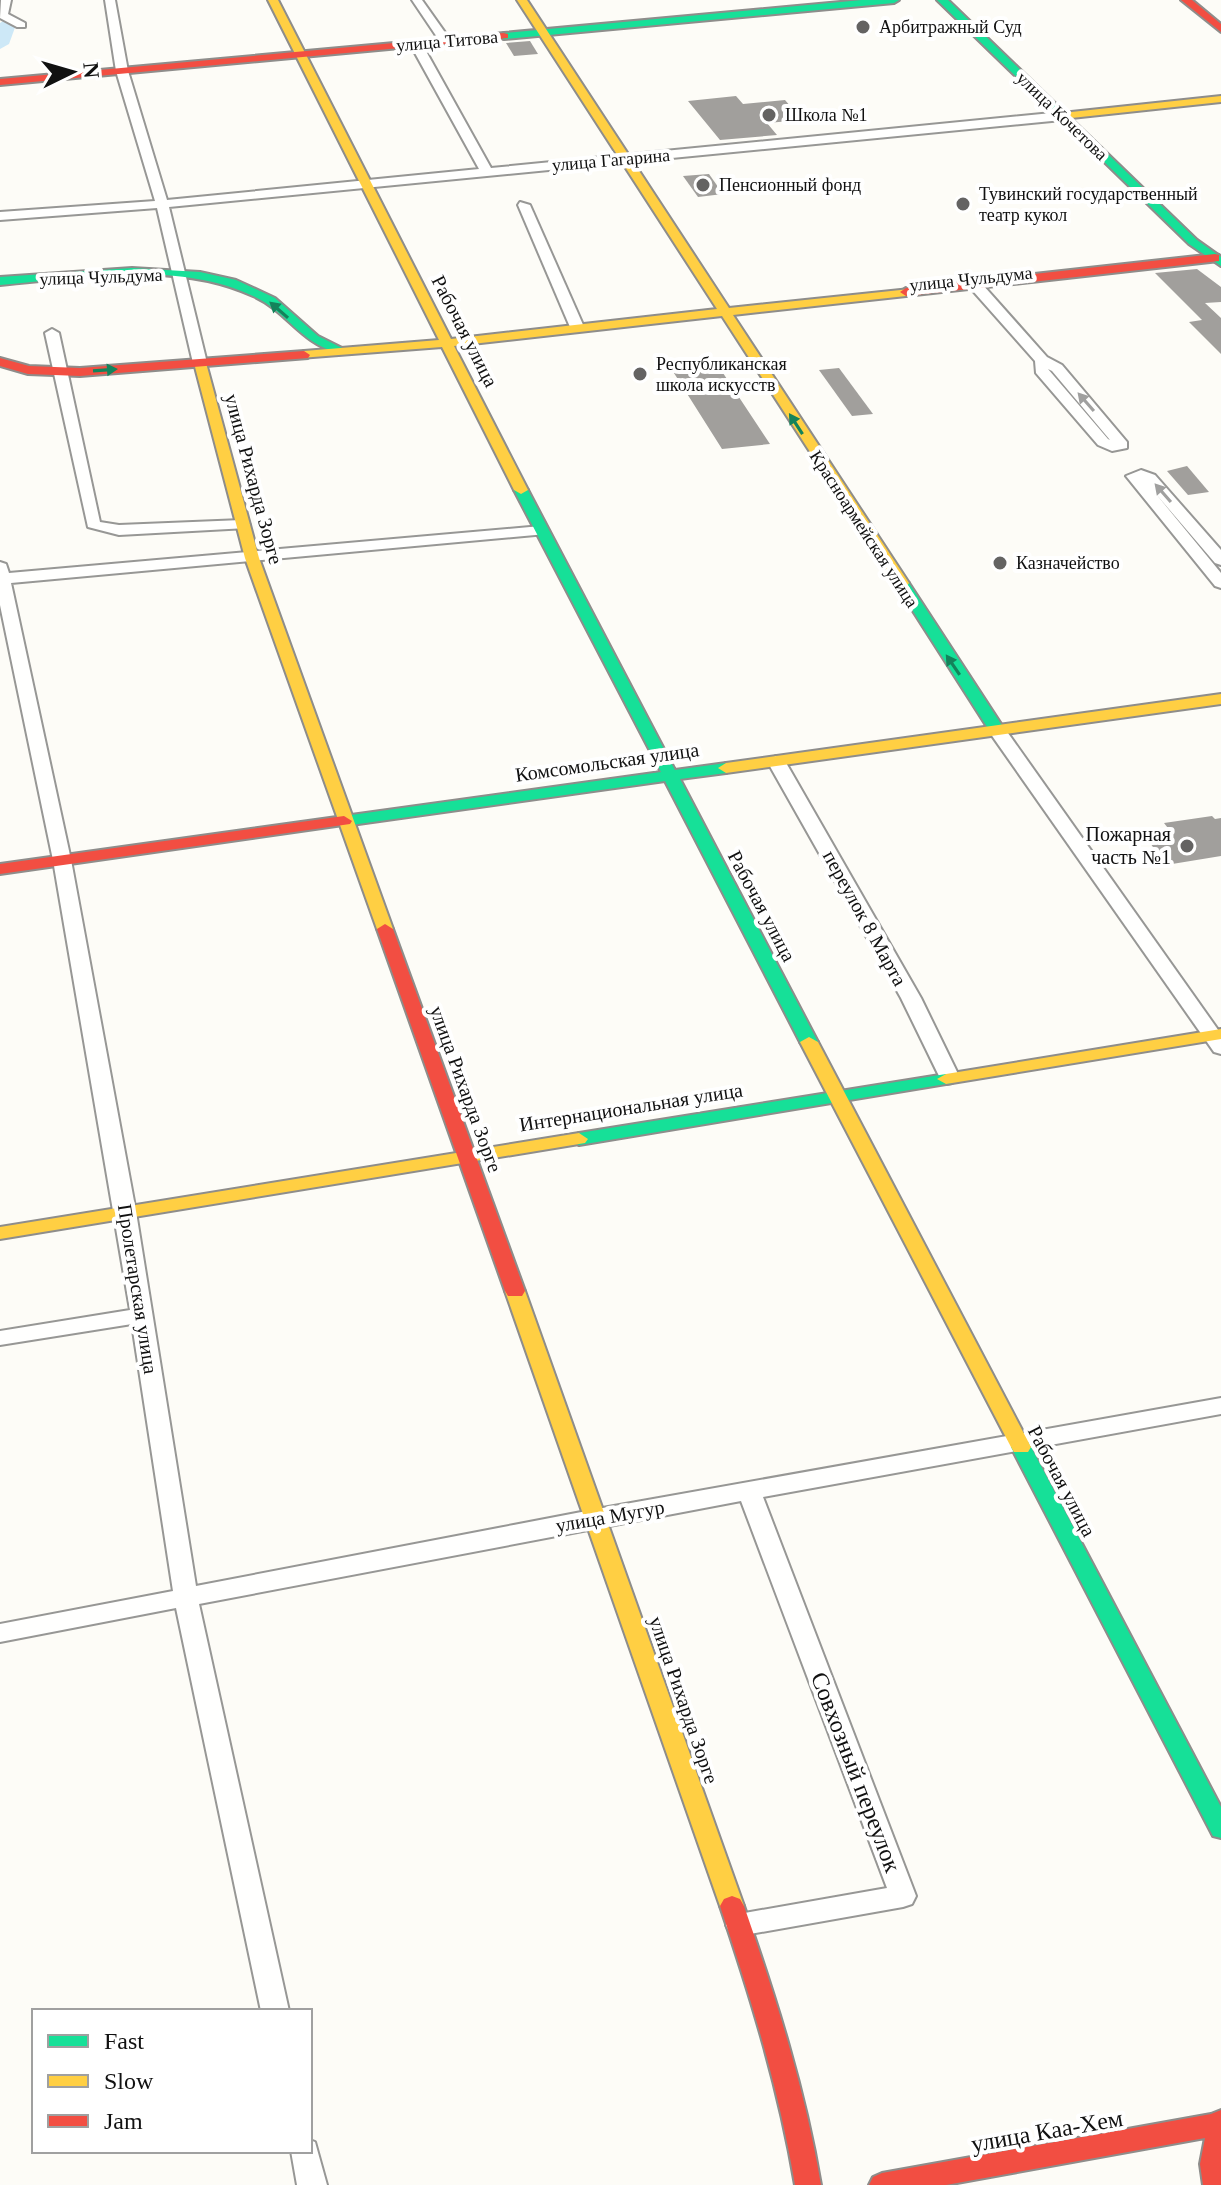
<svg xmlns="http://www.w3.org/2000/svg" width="1221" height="2185" font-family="Georgia,serif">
<rect width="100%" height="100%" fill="#fdfcf7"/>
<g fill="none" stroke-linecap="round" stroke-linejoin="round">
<polygon fill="#cde8f7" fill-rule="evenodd" points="9,17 17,22 9,44 0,49 0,23"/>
</g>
<g fill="#a19f9c">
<polygon points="530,41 538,54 514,56 506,43"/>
<polygon points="736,96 743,104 785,100 802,120 767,123 777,135 720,140 688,101"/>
<polygon points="709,174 723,194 698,197 683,176"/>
<polygon points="1197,269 1221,287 1221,302 1205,303 1221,318 1221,354 1189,322 1202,320 1155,273"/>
<polygon points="705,358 720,373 723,373 770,444 722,449 667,362"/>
<polygon points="839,368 873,414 852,416 819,370"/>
<polygon points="1187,466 1209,492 1188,495 1167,471"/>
<polygon points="1212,816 1215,819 1221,818 1221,856 1166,865 1145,836 1171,832 1164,823"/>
</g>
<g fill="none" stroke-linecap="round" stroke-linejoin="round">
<defs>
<g id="street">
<polygon points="1,0 11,0 8,14 25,23 25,27 17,27 0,18"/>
<polygon points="105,0 115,0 128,71 167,200 479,169 410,44 416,41 422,44 491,168 1062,112 1068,116 1062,120 169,207 207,363 200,367 193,363 157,208 0,220 0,212 155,201 116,71"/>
<polygon points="412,0 422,0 451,41 449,43 441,43"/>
<polygon points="520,202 530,205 584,327 582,330 570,327 518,205"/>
<path d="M965 276H975L1047 357 1062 365 1127 442V448L1112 451 1098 445 1036 373 1035 361 965 282ZM1048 369 1052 371 1110 440 1108 439Z"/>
<polygon points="52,329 59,333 100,522 119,525 242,520 250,525 247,528 119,535 88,527 45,333"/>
<polygon points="1141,470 1155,475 1221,550 1221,565 1215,563 1156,494 1221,573 1221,588 1215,586 1126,476"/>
<polygon points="541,526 549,531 546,534 11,583 71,860 136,1212 196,1586 597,1509 1221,1398 1221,1414 763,1497 916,1896 912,1904 903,1907 739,1936 730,1933 726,1925 730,1917 739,1914 887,1888 741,1501 199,1604 289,2011 261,2011 176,1608 0,1642 0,1624 173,1591 132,1324 0,1345 0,1331 130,1310 53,860 0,605 0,562 6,564 9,573"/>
<polygon points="997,725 1003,726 1221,1034 1221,1054 1214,1052 988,730"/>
<polygon points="776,756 785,761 921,998 960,1078 957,1082 943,1082 940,1078 901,998 767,761"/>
<polygon points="310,2140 315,2142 327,2185 297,2185 291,2151 310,2151"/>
</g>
<g id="fast">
<polygon points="862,0 899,0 894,3 504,39 499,36 504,33"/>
<polygon points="937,0 948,0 1197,240 1221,257 1221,266 1189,244"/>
<path d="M132 268 200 272 236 280 275 298 318 336 344 349 338 353C299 342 287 311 253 296 176 260 82 278 0 285V277Z"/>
<polygon points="521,486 528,490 675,770 726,763 734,768 726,773 680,779 818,1042 815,1046 803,1046 800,1042 665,781 344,826 336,821 344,816 661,772 514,490"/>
<polygon points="902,579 909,583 1005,730 1002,733 992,733 989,730 895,583"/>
<polygon points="946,1074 955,1079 952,1083 579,1145 570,1139 579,1133"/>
<polygon points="1021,1440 1028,1442 1031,1447 1221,1807 1221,1838 1213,1836 1011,1447 1014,1442"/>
</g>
<g id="slow">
<polygon points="268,0 278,0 451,339 717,309 517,0 527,0 729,308 910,289 912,292 906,296 733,315 909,583 907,586 902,587 895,583 722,316 454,346 528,490 521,494 514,490 442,347 300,358 298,355 304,351 439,340"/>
<polygon points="1221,96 1221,102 1062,119 1057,116 1062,113"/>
<polygon points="200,359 206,363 259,558 393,929 391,933 385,934 377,929 245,558 194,363"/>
<polygon points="1221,694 1221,704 726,773 718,768 726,763"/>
<polygon points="1221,1029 1221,1039 946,1084 937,1079 946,1074"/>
<polygon points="809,1037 818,1042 1031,1447 1028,1452 1014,1452 1011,1447 800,1042"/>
<polygon points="579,1133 588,1139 585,1143 0,1239 0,1227"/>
<polygon points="515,1285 525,1291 744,1906 740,1913 732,1916 724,1913 720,1906 505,1291"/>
</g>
<g id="jam">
<polygon points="1181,0 1192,0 1221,24 1221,32"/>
<polygon points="504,33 508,34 508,38 0,85 0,79"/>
<polygon points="1215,254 1219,255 1219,261 906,296 900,292 906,288"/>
<polygon points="304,351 310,355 308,358 80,376 28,374 0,366 0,358 29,366 80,368"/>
<polygon points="344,816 352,821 350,824 0,874 0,864"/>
<polygon points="385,924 393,929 525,1291 522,1296 508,1296 505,1291 377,929"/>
<path d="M732 1896 740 1899 744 1906C776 1998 805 2089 821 2185H795C779 2089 751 1998 720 1906L724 1899Z"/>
<polygon points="1221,2110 1221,2185 1203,2185 1200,2164 1205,2138 946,2185 869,2185 873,2177 882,2173 1211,2114"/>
</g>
</defs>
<use href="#street" stroke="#979795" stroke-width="4"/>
<use href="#fast" stroke="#8e8d8b" stroke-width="4"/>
<use href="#slow" stroke="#8e8d8b" stroke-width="4"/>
<use href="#jam" stroke="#8e8d8b" stroke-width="4"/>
<use href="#street" fill="#fffffe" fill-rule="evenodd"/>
<use href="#fast" fill="#16e098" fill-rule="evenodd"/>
<use href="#slow" fill="#ffcf43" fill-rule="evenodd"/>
<use href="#jam" fill="#f24e42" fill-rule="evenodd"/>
</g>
<defs><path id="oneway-solid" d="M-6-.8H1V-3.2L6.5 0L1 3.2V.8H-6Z" transform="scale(2)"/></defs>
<g fill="#14835b">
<use href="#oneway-solid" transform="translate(279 310) rotate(-139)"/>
<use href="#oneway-solid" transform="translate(105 370) rotate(-4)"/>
<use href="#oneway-solid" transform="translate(796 424) rotate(-123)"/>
<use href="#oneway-solid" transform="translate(953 665) rotate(-124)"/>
</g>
<g fill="#a0a09f">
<use href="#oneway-solid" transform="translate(1086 402) rotate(-131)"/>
<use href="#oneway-solid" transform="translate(1163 493) rotate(-131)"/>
</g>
<g fill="#646362" stroke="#fff" stroke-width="3">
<circle cx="863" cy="27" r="8"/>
<circle cx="769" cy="115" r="8"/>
<circle cx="703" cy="185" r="8"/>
<circle cx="963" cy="204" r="8"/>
<circle cx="640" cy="374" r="8"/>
<circle cx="1000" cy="563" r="8"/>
<circle cx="1187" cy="846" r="8"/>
</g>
<g text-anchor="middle" stroke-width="8" stroke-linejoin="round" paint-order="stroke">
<g font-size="18" fill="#111" stroke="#fff" text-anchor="start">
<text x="879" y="33">Арбитражный Суд</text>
<text x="785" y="121">Школа №1</text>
<text x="719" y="191">Пенсионный фонд</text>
<text x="979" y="200">Тувинский государственный<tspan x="979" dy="21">театр кукол</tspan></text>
<text x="656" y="370">Республиканская<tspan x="656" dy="21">школа искусств</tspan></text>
<text x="1016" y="569">Казначейство</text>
</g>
<g font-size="18" fill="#111" stroke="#fff">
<text transform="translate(447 41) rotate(-5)" y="6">улица Титова</text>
<text transform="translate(1062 116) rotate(44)" y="6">улица Кочетова</text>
<text transform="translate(611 160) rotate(-5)" y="6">улица Гагарина</text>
<text transform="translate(101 277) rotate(-2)" y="6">улица Чульдума</text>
<text transform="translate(971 279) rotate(-6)" y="6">улица Чульдума</text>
<text transform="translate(864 529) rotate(57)" y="6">Красноармейская улица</text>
</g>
<g font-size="20" fill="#111" stroke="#fff">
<text transform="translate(465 331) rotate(63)" y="7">Рабочая улица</text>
<text transform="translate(254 479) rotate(75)" y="7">улица Рихарда Зорге</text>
<text transform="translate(607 762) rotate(-8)" y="7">Комсомольская улица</text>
<text transform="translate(762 906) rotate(62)" y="7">Рабочая улица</text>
<text transform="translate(865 918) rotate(61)" y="7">переулок 8 Марта</text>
<text transform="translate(466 1089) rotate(70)" y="7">улица Рихарда Зорге</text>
<text transform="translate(631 1107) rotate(-9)" y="7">Интернациональная улица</text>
<text transform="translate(138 1289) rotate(81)" y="7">Пролетарская улица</text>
<text transform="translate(1062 1481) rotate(62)" y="7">Рабочая улица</text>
<text transform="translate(610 1516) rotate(-10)" y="7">улица Мугур</text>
<text transform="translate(684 1700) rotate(71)" y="7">улица Рихарда Зорге</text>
</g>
<g font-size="20" fill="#111" stroke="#fff" text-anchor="end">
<text x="1171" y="841">Пожарная<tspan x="1171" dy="23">часть №1</tspan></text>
</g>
<g font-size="24" fill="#111" stroke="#fff">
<text transform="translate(856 1772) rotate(69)" y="8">Совхозный переулок</text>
<text transform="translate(1047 2131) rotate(-10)" y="8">улица Каа-Хем</text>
</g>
</g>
<rect x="32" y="2009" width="280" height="144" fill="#ffffff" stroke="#a0a0a0" stroke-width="2"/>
<rect x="48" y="2035" width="40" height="12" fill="#16e098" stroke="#a0a0a0" stroke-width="2"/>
<text x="104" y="2049" font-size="24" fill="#111111">Fast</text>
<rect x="48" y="2075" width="40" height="12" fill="#ffcf43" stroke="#a0a0a0" stroke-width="2"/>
<text x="104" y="2089" font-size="24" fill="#111111">Slow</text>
<rect x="48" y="2115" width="40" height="12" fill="#f24e42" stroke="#a0a0a0" stroke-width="2"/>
<text x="104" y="2129" font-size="24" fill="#111111">Jam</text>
<g transform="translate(72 72) rotate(85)" stroke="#ffffff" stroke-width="6" paint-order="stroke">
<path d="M0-6L14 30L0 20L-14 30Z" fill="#111111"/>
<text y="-12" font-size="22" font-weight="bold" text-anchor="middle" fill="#111111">N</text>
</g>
</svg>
